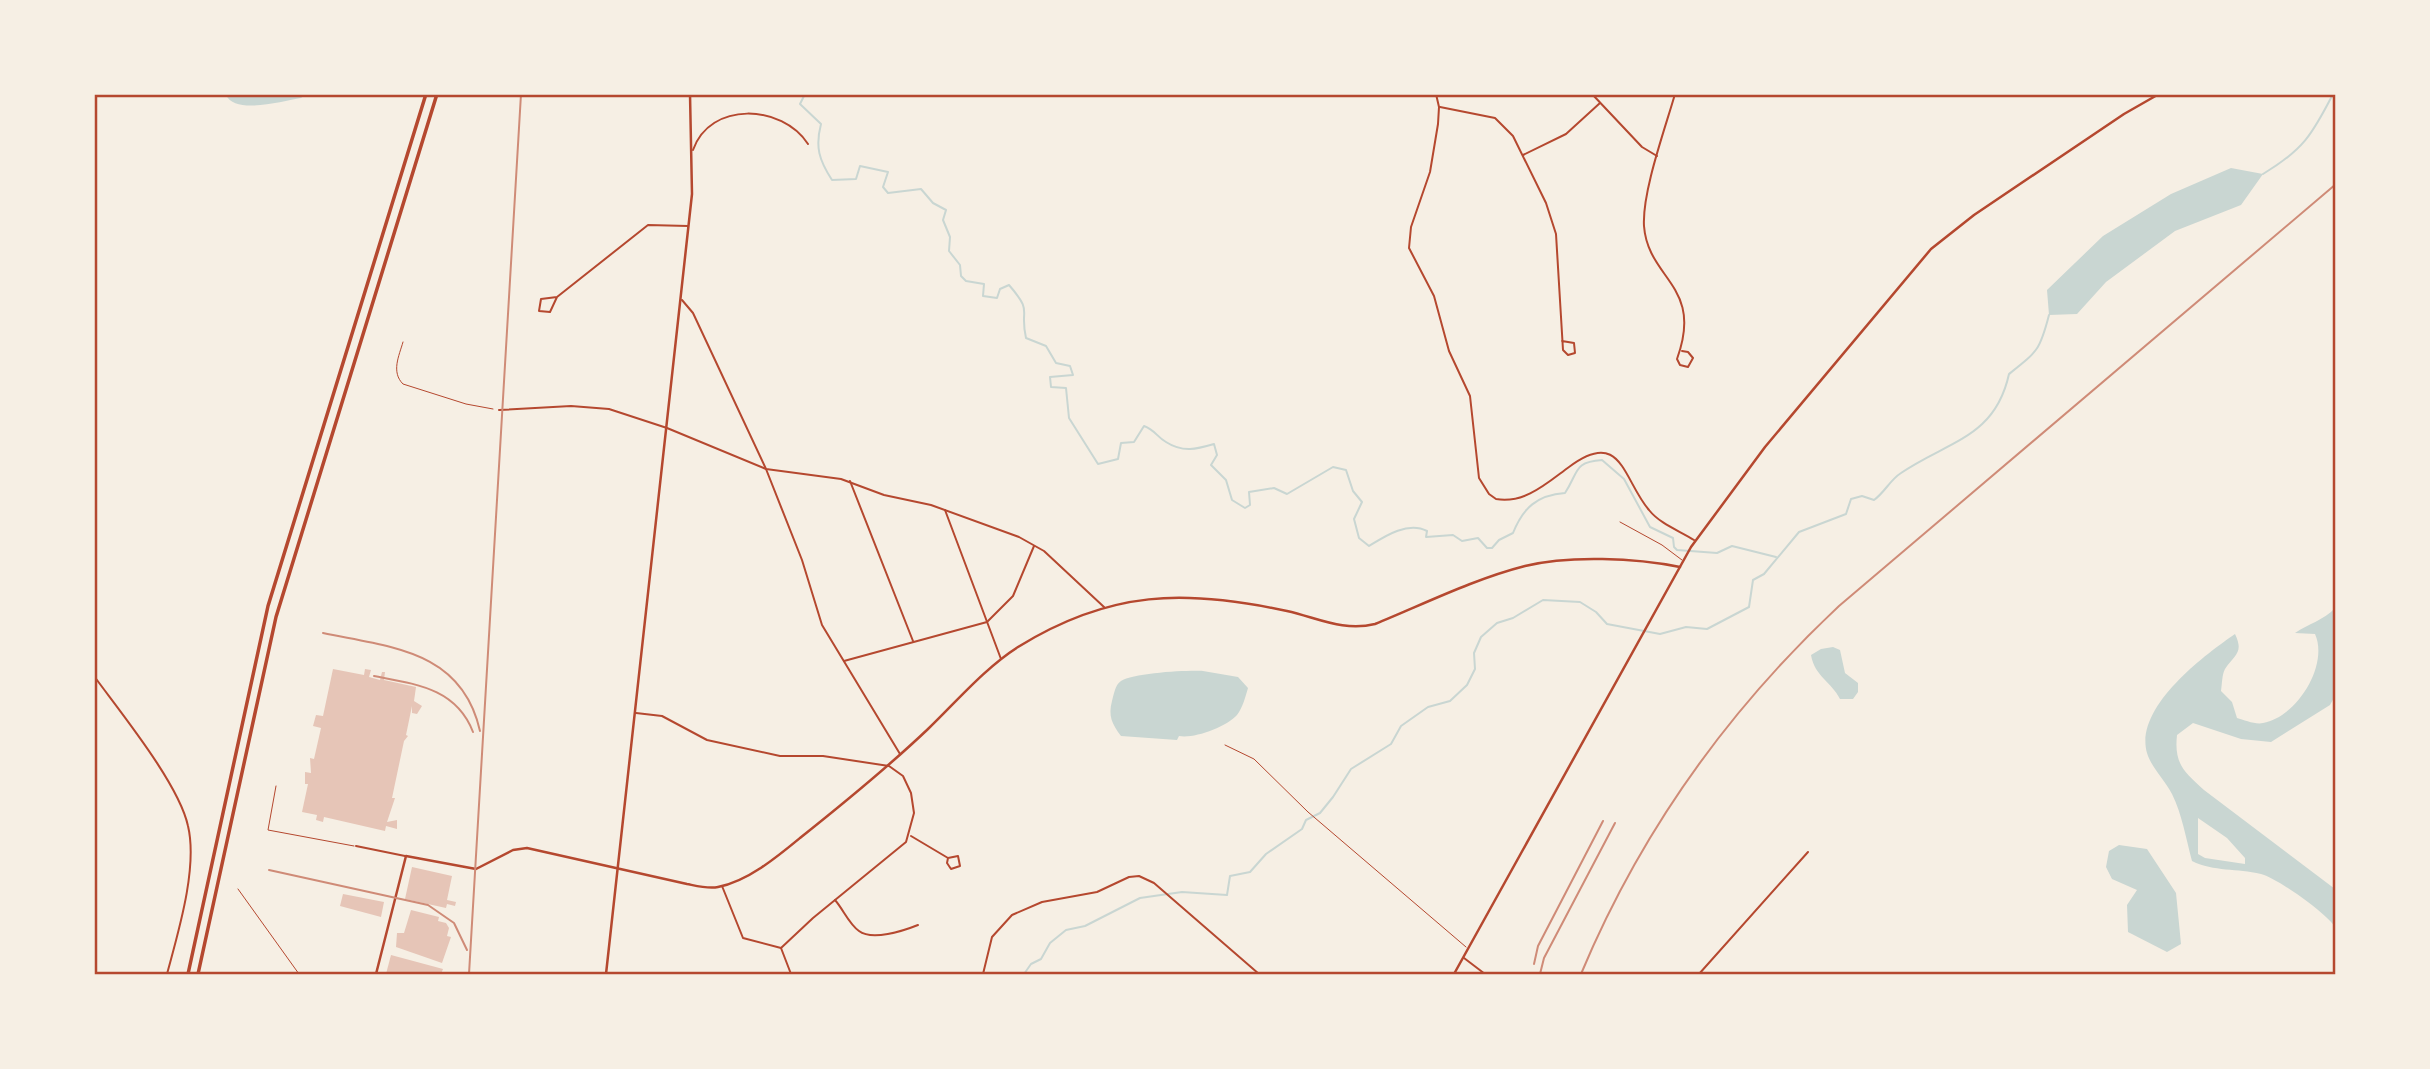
<svg xmlns="http://www.w3.org/2000/svg" width="2430" height="1069" font-family="Montserrat,sans-serif">
<rect width="100%" height="100%" fill="#f6efe4"/>
<g fill="#c9d6d2" fill-rule="evenodd">
<path d="M226 95H305L301 98C282 101 235 115 226 95Z"/>
<polygon points="2231,168 2263,174 2241,205 2175,231 2106,282 2077,314 2049,315 2047,290 2103,236 2171,194"/>
<path d="M2335 608V696L2330 705 2271 742 2241 739 2193 723 2177 735C2174 763 2183 771 2204 790L2335 889V927C2326 913 2277 878 2261 874 2237 868 2214 872 2192 861 2186 839 2182 814 2172 794 2165 780 2151 767 2147 753 2134 708 2203 656 2235 634 2244 653 2235 654 2225 669 2222 674 2222 685 2221 691L2232 702 2237 718C2244 720 2256 725 2263 723 2297 717 2329 665 2315 634L2295 633C2308 624 2324 620 2335 608ZM2198 818 2227 838 2245 858V864L2205 858 2198 854Z"/>
<path d="M1833 647 1840 650 1845 673 1858 683V692L1853 699H1840C1831 681 1815 677 1811 655L1821 649Z"/>
<path d="M1203 671 1238 677 1248 688C1245 698 1243 707 1237 715 1226 727 1194 739 1179 736L1177 740 1121 736C1112 724 1108 716 1112 701 1114 694 1115 685 1121 681 1133 673 1187 670 1203 671Z"/>
<polygon points="2119,845 2147,849 2176,893 2181,944 2167,952 2128,932 2127,905 2137,890 2112,879 2106,867 2109,851"/>
</g>
<g fill="none" stroke-linecap="round" stroke-linejoin="round">
<g stroke="#c9d6d2" stroke-width="2">
<path d="M805 94 800 104 821 124C815 147 819 160 832 180L856 179 860 166 888 172 883 187 888 193 921 189 933 203 946 210 943 220 950 237 949 251 960 265 961 276 966 281 984 284 983 296 997 298 1000 289 1009 285C1034 314 1019 307 1026 338L1046 346 1056 363 1070 366 1073 375 1050 377 1051 387 1066 388 1069 418 1098 464 1118 459 1121 443 1134 442 1144 426C1155 430 1157 437 1166 442 1183 453 1197 449 1214 444L1217 455 1211 465 1226 480 1232 500 1245 508 1250 505 1249 492 1274 488 1287 494 1333 467 1346 470 1353 491 1362 502 1354 519 1359 538 1369 546C1385 536 1408 521 1427 531L1426 537 1453 535 1462 541 1478 538 1487 548H1492L1499 540 1513 533C1523 508 1537 495 1565 493 1579 472 1573 462 1602 460L1624 479 1650 527 1673 538 1674 547 1677 550 1717 553 1732 546 1776 557"/>
<path d="M2263 174C2303 150 2312 135 2333 94"/>
<path d="M1024 974 1031 964 1041 959 1050 943 1066 930 1085 926 1140 898 1182 892 1227 895 1230 876 1250 872 1266 854 1302 829 1306 820 1320 813 1333 797 1351 769 1391 744 1401 726 1428 707 1450 701 1467 685 1475 669 1474 653 1481 637 1497 623 1513 618 1543 600 1580 602 1596 612 1607 624 1660 634 1686 627 1707 629 1749 607 1753 580 1764 574 1799 532 1846 514 1851 499 1862 496 1874 500C1885 492 1890 480 1901 473 1948 441 1995 438 2009 374 2038 351 2040 350 2049 315"/>
</g>
</g>
<g fill="#e6c5b7">
<polygon points="333,669 364,675 365,669 371,670 369,677 380,680 382,672 385,672 384,680 416,687 414,701 422,706 417,714 412,713 412,706 406,735 408,736 404,741 392,798 395,798 387,822 397,820 397,829 386,826 385,831 324,817 323,822 316,820 317,815 302,812 308,784 305,784 305,772 311,773 310,758 314,759 321,728 313,726 316,715 323,716"/>
<polygon points="412,867 452,876 447,900 456,902 455,906 447,904 446,908 405,899"/>
<polygon points="343,894 384,902 381,917 340,906"/>
<polygon points="411,910 439,917 438,921 446,923 449,928 447,936 451,937 442,963 396,947 397,933 404,933"/>
<polygon points="391,955 443,969 441,974 386,974"/>
</g>
<g fill="none" stroke-linecap="round" stroke-linejoin="round">
<path stroke="#b5482f" stroke-width="1" d="M403 342C399 356 391 372 403 384L466 404 493 409"/>
<g stroke="#b5482f" stroke-width="1">
<polyline points="1620,522 1662,545 1682,560"/>
<polyline points="1225,745 1254,759 1308,812 1466,947"/>
<polyline points="276,786 268,830 354,846"/>
<polyline points="238,889 299,974"/>
</g>
<g stroke="#b5482f" stroke-width="2">
<path d="M1436 94 1439 107 1438 124 1430 172 1411 227 1409 248 1434 296 1449 351 1470 396 1479 478 1489 494 1496 499C1525 504 1547 483 1569 467 1622 427 1623 480 1649 510 1660 524 1680 531 1694 540"/>
<polyline points="1592,94 1642,147 1657,156"/>
<path d="M1675 94C1665 129 1642 192 1644 226 1648 280 1704 285 1677 359L1680 365 1688 367 1693 358 1688 352 1682 351"/>
<polyline points="1440,107 1495,118 1513,136 1546,203 1556,234 1563,350 1568,355 1575,353 1574,343 1562,341"/>
<path d="M693 150C710 101 782 104 808 144"/>
<polyline points="1523,155 1566,134 1600,103"/>
<polyline points="557,297 541,299 539,311 550,312 557,297 648,225 688,226"/>
<polyline points="682,300 693,313 766,469 802,560 822,625 900,754"/>
<polyline points="499,410 571,406 609,409 667,428 766,469 841,479 884,495 931,505 1019,537 1044,551 1104,607"/>
<polyline points="850,481 913,641"/>
<polyline points="945,510 1001,659"/>
<polyline points="844,661 987,622 1013,596 1034,546"/>
<path d="M94 676C121 713 179 784 188 826 198 868 178 933 167 974"/>
<polyline points="636,713 662,716 707,740 780,756 823,756 889,766 903,776 911,793 914,813 906,842 813,918 781,948"/>
<polyline points="911,836 948,858 947,863 951,869 960,866 958,856 948,858"/>
<polyline points="356,846 405,856"/>
<polyline points="722,886 743,938 781,948 791,974"/>
<path d="M835 900C843 909 849 924 859 931 872 941 903 931 918 925"/>
<polyline points="1464,958 1485,974"/>
<polyline points="983,974 992,937 1012,915 1042,902 1097,892 1129,877 1139,876 1154,883 1259,974"/>
<polyline points="1699,974 1808,852"/>
</g>
<g stroke="#b5482f" stroke-width="2.5">
<path d="M376 974 406 856 476 869 513 850 527 848 687 884C697 886 708 889 718 887 748 881 777 857 800 838 844 803 887 768 928 729 957 701 985 668 1018 647 1110 590 1185 589 1287 611 1318 618 1344 632 1375 624 1424 604 1474 579 1525 566 1569 555 1636 558 1680 567"/>
<polyline points="606,974 692,194 690,94"/>
</g>
<polyline stroke="#b5482f" stroke-width="2.5" points="1454,974 1691,547 1765,447 1931,249 1974,215 2124,114 2159,94"/>
<g stroke="#b5482f" stroke-width="3.5">
<polyline points="188,974 268,606 426,94"/>
<polyline points="198,974 276,617 437,94"/>
</g>
<g stroke="#cf8b77" stroke-width="2">
<path d="M323 633C390 647 462 650 480 731"/>
<path d="M374 676C415 684 456 688 473 732"/>
<polyline points="269,870 428,905 454,923 467,950"/>
<polyline points="1534,964 1538,946 1603,821"/>
<polyline points="469,974 521,94"/>
<polyline points="1540,974 1544,958 1615,823"/>
<path d="M1581 974C1640 833 1728 710 1839 606L2336 184"/>
</g>
</g>
<rect width="2430" height="1069" fill="none" stroke="#f6efe4" stroke-width="192"/>
<rect x="96" y="96" width="2238" height="877" fill="none" stroke="#b5482f" stroke-width="2.5"/>
</svg>
